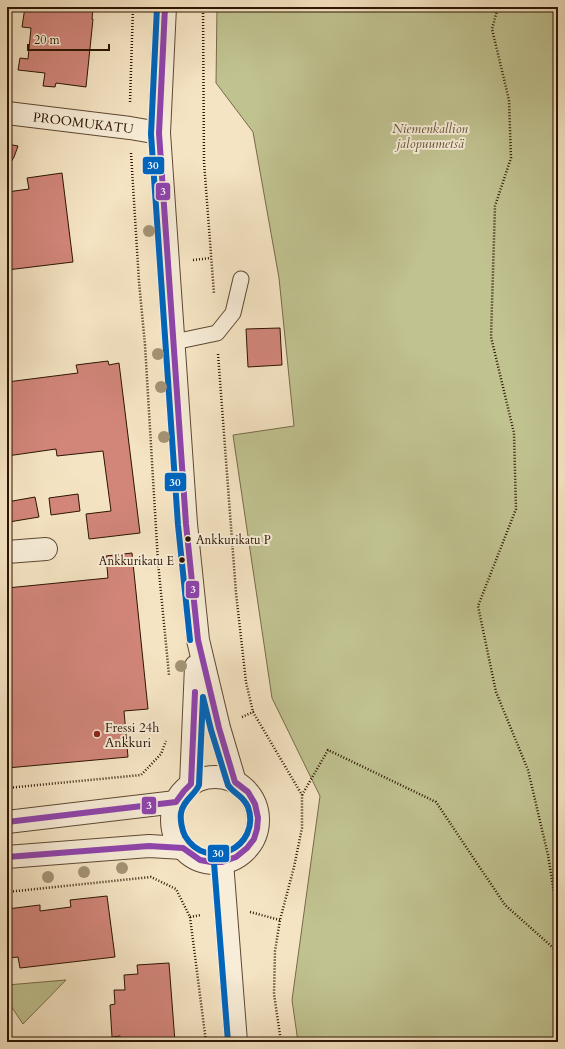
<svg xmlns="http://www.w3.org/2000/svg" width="565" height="1049" font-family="Cardo,serif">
<rect width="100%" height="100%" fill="#f5e4c3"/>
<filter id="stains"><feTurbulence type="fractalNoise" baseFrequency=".005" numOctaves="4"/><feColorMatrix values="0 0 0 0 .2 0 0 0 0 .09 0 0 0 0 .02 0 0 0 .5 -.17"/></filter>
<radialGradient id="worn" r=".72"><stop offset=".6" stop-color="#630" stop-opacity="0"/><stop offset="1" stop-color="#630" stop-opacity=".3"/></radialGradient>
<g fill="#c0c290" stroke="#766b49">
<polygon points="217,7 558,7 558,1042 298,1042 292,1000 320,796 272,698 233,435 294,426 279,278 253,132 216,83"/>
<polygon points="66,980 23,1024 7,1000 7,985"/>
</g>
<g fill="#d2867a" stroke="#2c1402">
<polygon points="25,7 93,7 92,19 93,19 86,87 56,83 55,87 43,86 45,73 18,70 20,58 28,59 31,28 22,27"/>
<polygon points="7,144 18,146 14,157 7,169"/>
<polygon points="62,173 73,262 7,270 7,192 29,189 27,178"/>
<polygon points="280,328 282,365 248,367 246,329"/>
<polygon points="108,361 109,365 119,363 140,533 89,539 86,514 111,511 103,451 57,456 56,449 7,456 7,382 78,373 76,365"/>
<polygon points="78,494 80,511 51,515 49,498"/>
<polygon points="35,497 39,517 9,522 7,512 7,502"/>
<polygon points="132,553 148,709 124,711 128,757 7,768 7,588 108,578 106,556"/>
<polygon points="107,896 115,957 20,968 18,957 7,958 7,909 40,905 40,911 71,907 70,900"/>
<polygon points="169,963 175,1042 121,1042 120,1036 112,1037 110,1005 115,1004 114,990 125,990 124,975 138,974 137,965"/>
</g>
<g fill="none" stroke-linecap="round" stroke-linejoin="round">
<defs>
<polyline id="service" points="174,342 217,333 233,313 241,279"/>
<g id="minor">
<path id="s1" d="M7 113 130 128 159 133"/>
<polyline points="7,552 46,549"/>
</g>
<g id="tertiary">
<polyline points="165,7 159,133 186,524 198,640 219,728 235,782"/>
<circle cx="215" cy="820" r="43"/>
<polyline points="191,784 196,666"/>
<polyline points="7,822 176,802"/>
<polyline points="7,857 149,846 183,848"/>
<polyline points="222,862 236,1042"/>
</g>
</defs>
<use href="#service" stroke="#5e4832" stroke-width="17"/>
<use href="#minor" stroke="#5e4832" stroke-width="24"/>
<use href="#tertiary" stroke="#5e4832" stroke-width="24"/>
<g stroke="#2c1402" stroke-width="2.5" stroke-dasharray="1 2" stroke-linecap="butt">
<polyline points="203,7 204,162 214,294"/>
<polyline points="498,7 492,29 509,100 511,158 495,206 491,337 514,433 516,509 478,606 496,692 528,770 548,855 558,918"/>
<polyline points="130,102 133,7"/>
<polyline points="131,153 139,282 145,345 158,562 169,675"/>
<polyline points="193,260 211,258"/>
<polyline points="218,354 236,593 246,682 253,712"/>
<polyline points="242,717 253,712 302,795 302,828 294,867 280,920 275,951 274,994 281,1042"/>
<polyline points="7,788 141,775 161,754 166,741"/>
<polyline points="302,795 328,750 436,802 505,905 558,952"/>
<polyline points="7,892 151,877 176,889 190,917 206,1042"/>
<polyline points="250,912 280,920"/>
<polyline points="190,917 201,915"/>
</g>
<use href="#service" stroke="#f8edd8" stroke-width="15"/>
<use href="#minor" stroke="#f8edd8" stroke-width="22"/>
<use href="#tertiary" stroke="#f8edd8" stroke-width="22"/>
<defs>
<g id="bus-1">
<polyline points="7,822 176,802 184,791 191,784 195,692"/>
<polyline points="7,857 149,846 183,848 200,860 211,862 222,862 236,857 247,848 254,839 257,829 258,818 255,804 248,792 235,782 219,728 198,640 186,524 159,133 165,7"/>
</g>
<g id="bus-2">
<polyline points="157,7 151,134 178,525 190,640"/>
<path d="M203 697 211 730 228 785C234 794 243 795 248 807 262 847 207 873 185 836 182 830 180 820 181 813 183 800 195 795 199 785Z"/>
<polyline points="214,863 228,1042"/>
</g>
</defs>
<use href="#bus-1" stroke="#f8edd8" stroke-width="9"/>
<use href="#bus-2" stroke="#f8edd8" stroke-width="9"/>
<use href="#bus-1" stroke="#8e44ad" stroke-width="6"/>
<use href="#bus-2" stroke="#0065bd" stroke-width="6"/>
</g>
<g fill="#a39374">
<circle cx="149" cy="231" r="6"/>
<circle cx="158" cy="354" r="6"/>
<circle cx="161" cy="387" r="6"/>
<circle cx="164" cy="437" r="6"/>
<circle cx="181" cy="666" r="6"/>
<circle cx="122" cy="868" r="6"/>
<circle cx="84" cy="872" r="6"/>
<circle cx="48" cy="877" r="6"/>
</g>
<g fill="#2c1402" stroke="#f8edd8" stroke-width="1.5">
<circle cx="188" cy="539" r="3.5"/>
<circle cx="182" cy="560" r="3.5"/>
</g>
<circle fill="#8f2418" stroke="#f8edd8" stroke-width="1.5" cx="97" cy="734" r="4"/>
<g text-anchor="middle" stroke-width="4" stroke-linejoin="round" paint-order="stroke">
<g font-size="12" fill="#2c1402" stroke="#f8edd8" text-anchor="start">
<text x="196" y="544">Ankkurikatu P</text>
<text x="174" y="565" text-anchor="end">Ankkurikatu E</text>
</g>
<g font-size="13" fill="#2c1402" stroke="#f8edd8">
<text dy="5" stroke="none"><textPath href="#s1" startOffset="77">PROOMUKATU</textPath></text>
</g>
<g font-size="13" font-style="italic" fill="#605134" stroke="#f8edd8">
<text x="430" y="133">Niemenkallion<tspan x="430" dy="15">jalopuumetsä</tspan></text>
</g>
<g font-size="13" fill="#2c1402" stroke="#f8edd8" text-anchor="start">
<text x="105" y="732">Fressi 24h<tspan x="105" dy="15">Ankkuri</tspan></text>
</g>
</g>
<g stroke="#f8edd8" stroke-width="1.5">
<rect x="142" y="156" width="23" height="19" rx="4" fill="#0065bd"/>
<rect x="155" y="182" width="16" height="19" rx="4" fill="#8e44ad"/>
<rect x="164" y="472" width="23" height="20" rx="4" fill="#0065bd"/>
<rect x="185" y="580" width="15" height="19" rx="4" fill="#8e44ad"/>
<rect x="141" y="796" width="16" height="19" rx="4" fill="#8e44ad"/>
<rect x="207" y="844" width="23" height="19" rx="4" fill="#0065bd"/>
</g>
<g font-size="11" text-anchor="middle" font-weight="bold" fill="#fff">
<text x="153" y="169">30</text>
<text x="163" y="195">3</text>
<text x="175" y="486">30</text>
<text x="193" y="593">3</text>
<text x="149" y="809">3</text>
<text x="218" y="857">30</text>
</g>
<rect width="565" height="1049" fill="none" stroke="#f5e4c3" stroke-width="24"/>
<rect x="8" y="8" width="549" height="1033" fill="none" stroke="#2c1402" stroke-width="2"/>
<rect x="12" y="12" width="541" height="1025" fill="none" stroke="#2c1402"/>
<path d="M28 44v6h81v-6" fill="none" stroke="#2c1402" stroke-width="2"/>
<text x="34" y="44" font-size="12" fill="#2c1402" stroke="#f8edd8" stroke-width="3" paint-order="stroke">20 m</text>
<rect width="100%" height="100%" filter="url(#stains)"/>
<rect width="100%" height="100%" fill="url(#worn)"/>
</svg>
